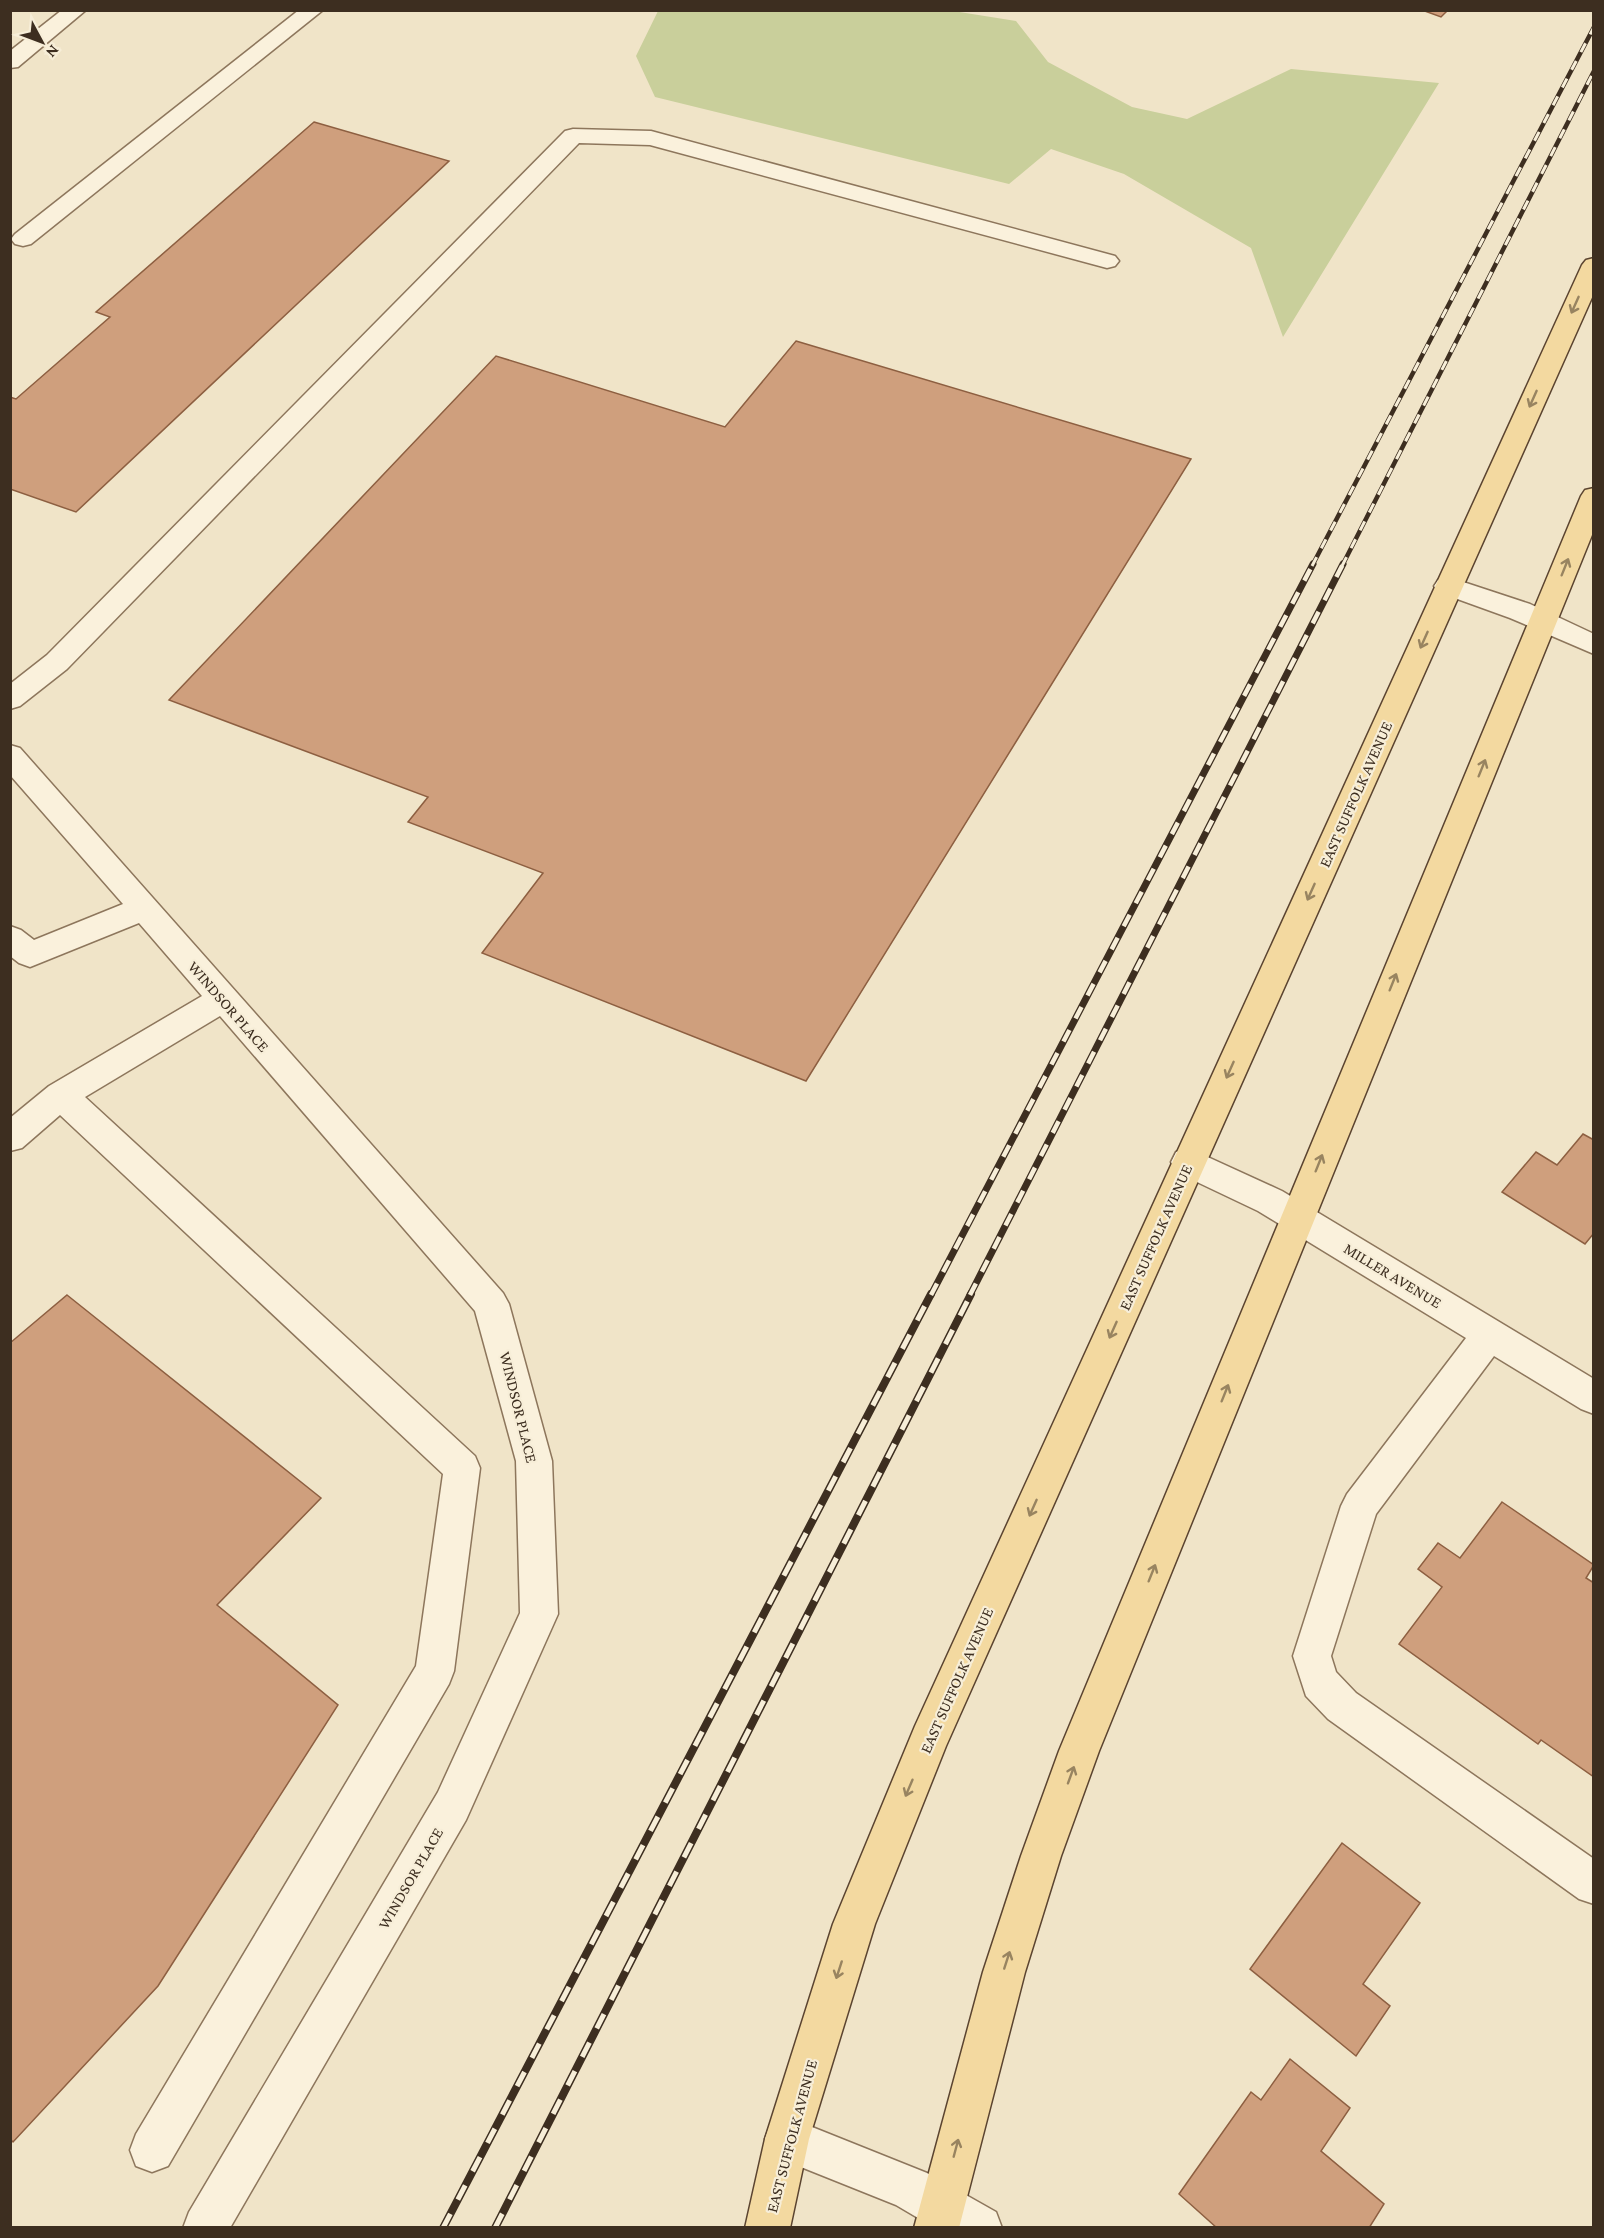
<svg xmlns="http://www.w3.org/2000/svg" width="1604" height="2238" font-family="'Crimson Pro',serif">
<rect width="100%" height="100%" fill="#f0e4c8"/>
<polygon fill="#c9cf9b" points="947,10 1016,21 1048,62 1132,107 1187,119 1291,69 1439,83 1283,337 1251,248 1124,174 1051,149 1009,184 655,97 636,56 658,11"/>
<g fill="#cf9f7d" stroke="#8d5f41" stroke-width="1.5">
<polygon points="1422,10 1448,10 1441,17"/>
<polygon points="314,122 449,161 76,512 10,489 10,397 16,399 110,317 96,312"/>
<polygon points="796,341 1191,459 806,1081 482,953 543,873 408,822 428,797 169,700 496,356 725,427"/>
<polygon points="1583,1134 1594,1140 1594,1233 1585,1244 1502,1192 1536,1152 1557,1165"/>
<polygon points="67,1295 321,1498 217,1605 338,1705 158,1986 13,2142 10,2139 10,1343"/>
<polygon points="1502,1502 1594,1565 1586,1578 1594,1583 1594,1777 1541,1740 1538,1744 1399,1644 1442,1587 1418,1569 1438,1543 1460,1558"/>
<polygon points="1342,1843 1420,1903 1363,1984 1390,2006 1356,2056 1250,1969"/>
<polygon points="1290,2059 1350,2108 1321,2151 1384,2204 1369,2228 1217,2228 1179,2194 1251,2092 1261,2100"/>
</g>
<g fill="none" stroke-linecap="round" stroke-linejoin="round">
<defs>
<g id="minor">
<polygon points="62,10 86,10 18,67 10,68 10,51"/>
<polygon points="299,10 323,10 31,244 23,246 15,244 11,239 15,234"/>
<polygon points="573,129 651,131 1115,256 1119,261 1115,266 1107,268 650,145 579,143 67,669 20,706 10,709 10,684 47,655 565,131"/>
<polygon points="1448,577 1530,604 1594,634 1594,654 1510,618 1438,592 1434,586 1438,580"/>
<polygon points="10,745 20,748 503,1293 509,1304 552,1461 558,1614 466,1820 230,2228 183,2228 189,2212 438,1792 520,1613 516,1461 475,1311 220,1016 85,1097 475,1456 480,1468 454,1671 449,1684 168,2166 152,2172 136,2166 130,2150 136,2134 416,1666 443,1474 60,1115 22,1148 10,1151 10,1118 49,1086 202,996 139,923 30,967 19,963 10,956 10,926 21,930 34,940 123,904 10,775"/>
<polygon points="1188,1148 1282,1191 1594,1379 1594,1414 1581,1409 1494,1356 1376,1514 1331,1656 1336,1672 1356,1693 1594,1859 1594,1904 1579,1899 1328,1719 1306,1696 1293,1656 1341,1506 1347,1494 1466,1338 1258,1211 1176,1172 1171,1162 1176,1152"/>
<polygon points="787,2117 927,2173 996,2212 1002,2228 935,2228 896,2205 771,2155 765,2139 771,2123"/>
</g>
<g id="major">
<polygon points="1594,258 1594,293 946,1746 875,1924 809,2139 790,2228 745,2228 765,2139 833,1924 915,1726 1582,265 1586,260"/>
<polygon points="1594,488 1594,530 1099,1751 1061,1856 1025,1972 959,2228 914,2228 983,1972 1021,1856 1059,1751 1581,496 1585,490"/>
</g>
</defs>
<use href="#minor" stroke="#8d765c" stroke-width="3"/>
<use href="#major" stroke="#5b4430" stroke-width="3"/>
<use href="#minor" fill="#faf1dc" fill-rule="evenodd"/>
<use href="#major" fill="#f3d9a0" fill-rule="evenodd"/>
<defs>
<g id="rail-far2">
<polyline points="1312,566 1594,27"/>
<polyline points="1342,566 1594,71"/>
</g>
<g id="rail-far1">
<polyline points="931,1295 1313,564"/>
<polyline points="970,1295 1343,564"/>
</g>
<g id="rail">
<polyline points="443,2228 931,1294"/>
<polyline points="495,2228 971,1294"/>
</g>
</defs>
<use href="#rail-far2" stroke="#3d2e20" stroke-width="4.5"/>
<use href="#rail-far1" stroke="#3d2e20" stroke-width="7"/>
<use href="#rail" stroke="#3d2e20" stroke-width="8"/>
<use href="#rail-far2" stroke="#f7eed8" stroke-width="3" stroke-dasharray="10" stroke-linecap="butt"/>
<use href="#rail-far1" stroke="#f7eed8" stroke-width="4.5" stroke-dasharray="13" stroke-linecap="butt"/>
<use href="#rail" stroke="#f7eed8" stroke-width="5" stroke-dasharray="16" stroke-linecap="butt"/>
</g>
<defs><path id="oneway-shaft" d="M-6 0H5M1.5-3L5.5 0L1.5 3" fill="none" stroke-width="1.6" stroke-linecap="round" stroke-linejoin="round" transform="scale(1.5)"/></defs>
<g stroke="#988460">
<use href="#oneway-shaft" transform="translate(1575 305) rotate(114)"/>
<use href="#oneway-shaft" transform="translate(1533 399) rotate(114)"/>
<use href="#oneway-shaft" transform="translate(1565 567) rotate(-68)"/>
<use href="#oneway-shaft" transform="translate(1424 640) rotate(114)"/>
<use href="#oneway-shaft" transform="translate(1482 768) rotate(-68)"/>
<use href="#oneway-shaft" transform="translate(1311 892) rotate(114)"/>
<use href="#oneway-shaft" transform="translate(1393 982) rotate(-68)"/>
<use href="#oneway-shaft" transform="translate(1230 1070) rotate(114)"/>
<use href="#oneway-shaft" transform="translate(1319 1163) rotate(-68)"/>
<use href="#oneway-shaft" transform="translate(1113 1330) rotate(114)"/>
<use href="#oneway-shaft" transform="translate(1225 1393) rotate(-68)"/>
<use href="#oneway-shaft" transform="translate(1033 1508) rotate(114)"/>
<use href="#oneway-shaft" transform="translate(1152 1573) rotate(-68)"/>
<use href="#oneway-shaft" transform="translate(1071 1775) rotate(-70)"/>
<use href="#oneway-shaft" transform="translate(909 1788) rotate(113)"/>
<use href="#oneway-shaft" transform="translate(1007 1960) rotate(-72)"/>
<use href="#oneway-shaft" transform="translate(839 1970) rotate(108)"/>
<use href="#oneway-shaft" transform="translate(956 2148) rotate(-75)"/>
</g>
<g text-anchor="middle" stroke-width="4.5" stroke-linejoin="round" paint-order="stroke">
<g font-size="16" fill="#3d2e20" stroke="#f7eed8">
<text transform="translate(1355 794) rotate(-66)" y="6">EAST SUFFOLK AVENUE</text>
<text transform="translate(229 1006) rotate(49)" y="6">WINDSOR PLACE</text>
<text transform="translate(1155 1237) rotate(-66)" y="6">EAST SUFFOLK AVENUE</text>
<text transform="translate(1393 1275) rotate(31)" y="6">MILLER AVENUE</text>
<text transform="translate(519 1407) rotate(76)" y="6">WINDSOR PLACE</text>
<text transform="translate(956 1680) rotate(-66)" y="6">EAST SUFFOLK AVENUE</text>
<text transform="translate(410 1878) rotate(-60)" y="6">WINDSOR PLACE</text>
<text transform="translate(791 2136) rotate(-75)" y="6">EAST SUFFOLK AVENUE</text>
</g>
</g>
<rect width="1604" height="2238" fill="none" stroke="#3d2e20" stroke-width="24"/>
<g transform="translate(42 42) rotate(131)" stroke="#f7eed8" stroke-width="4.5" paint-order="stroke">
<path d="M0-4.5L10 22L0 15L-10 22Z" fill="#3d2e20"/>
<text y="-9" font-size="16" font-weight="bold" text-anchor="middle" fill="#3d2e20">N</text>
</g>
</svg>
